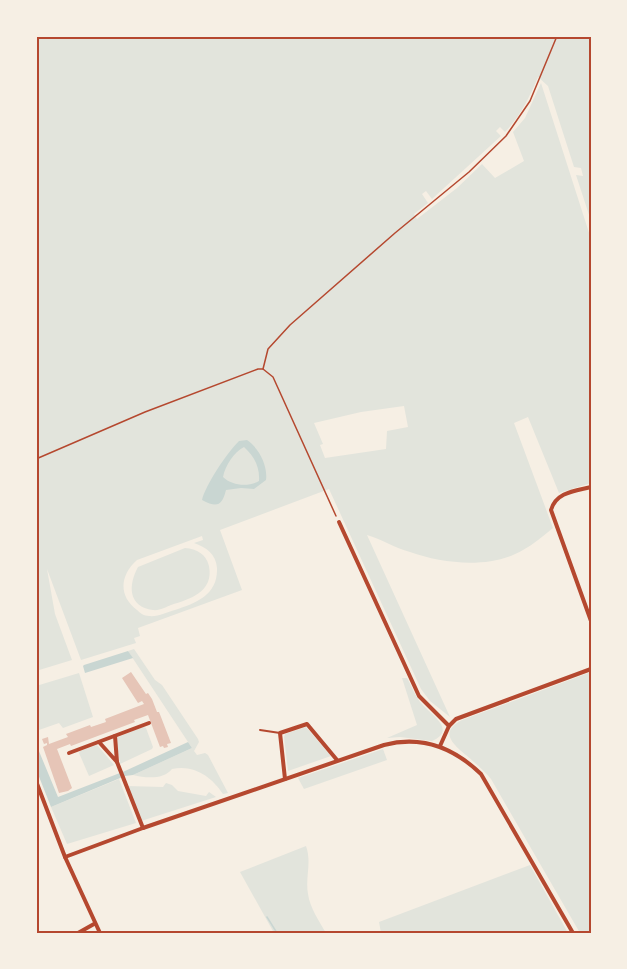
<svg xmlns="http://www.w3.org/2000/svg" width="627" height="969" font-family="'Nunito Sans',sans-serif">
<rect width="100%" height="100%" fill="#f6efe4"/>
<g fill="#e2e4dc" fill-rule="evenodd">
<path d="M36 36H591V221L576 175 583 176 581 168 574 167 548 86 538 77C529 98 521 115 505 132L500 127 496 131 501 136 432 199 426 191 422 194 428 203 414 214 417 219 457 188 482 164 495 178 524 161 513 132 525 118 541 83 591 239V483L559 493 528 417 514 423 553 528C543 536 534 544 523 550 491 569 444 564 410 552 395 548 381 539 367 535L450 717 430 701 421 689 329 489 220 530 242 590 138 628 140 636 134 638 136 643 81 660 47 569 55 614 72 660 36 671ZM404 406 408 427 387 431 386 449 325 458 320 445 323 444 314 423 361 412ZM202 536 203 540 194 543C206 547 216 554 217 568 218 595 196 603 175 610 167 612 158 617 149 616 144 616 140 613 137 610 118 596 120 575 137 560Z"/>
<path d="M185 548C197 549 206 554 209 566 214 592 190 599 171 605 166 607 159 611 153 610 128 607 128 585 138 567Z"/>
<path d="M134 649 155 680 162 685 198 739 199 742 194 751 197 755 205 753 208 755 228 793 223 794C212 777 194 764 172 769 163 780 146 778 133 775L192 748 128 651Z"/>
<path d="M591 672V933H580L491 779C486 773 480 767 474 762 462 750 433 735 462 720Z"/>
<polygon points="79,673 93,717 63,728 59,723 36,731 36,686"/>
<path d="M402 678H407C412 686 415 697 422 704 430 714 458 730 432 741L400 737 387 738 417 725Z"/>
<polygon points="143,727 146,728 153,747 152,749 120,764 116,738"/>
<polygon points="306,727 331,756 288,771 284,737 285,734"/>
<polygon points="97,745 114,765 89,776 79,753 80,751"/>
<polygon points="383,749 387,760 304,789 298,778"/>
<polygon points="119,779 136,823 67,844 51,807"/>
<polygon points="166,783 172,785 178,791 206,796 209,792 216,797 141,821 127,786 163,787"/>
<path d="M306 846C312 863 305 877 308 894 310 908 319 921 326 933H274L240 872Z"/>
<polygon points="530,865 568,933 381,933 379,922"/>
</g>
<g fill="#c9d6d2" fill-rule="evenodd">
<path d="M247 440C259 448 268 466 266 480L254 489 241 488 226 490C222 506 217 508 202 500 206 484 227 453 239 441ZM244 447C254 456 260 467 259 481 249 487 232 486 223 477 225 466 234 452 244 447Z"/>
<polygon points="128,651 133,658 85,673 83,666 84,665"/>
<polygon points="188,742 192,748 133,775 125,776 51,807 36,769 36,744 58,797 125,771"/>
</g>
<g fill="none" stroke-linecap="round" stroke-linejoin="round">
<polyline stroke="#c9d6d2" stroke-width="1.5" points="267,917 277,933"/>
</g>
<polygon fill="#e6c5b7" points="131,672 146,694 148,693 152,699 157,712 159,712 161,717 171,743 167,744 168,747 164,748 163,746 160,747 148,715 134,720 135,722 71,746 70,744 57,749 72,788 68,791 59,793 43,747 47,745 47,743 44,744 42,739 48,737 49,744 68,737 66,734 90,725 91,727 106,722 105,719 144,704 142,701 138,703 122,678"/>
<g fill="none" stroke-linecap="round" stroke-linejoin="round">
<g stroke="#b5482f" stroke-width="1.5">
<polyline points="36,459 145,412 258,369 263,369"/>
<polyline points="336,516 273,377 263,369 268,349 290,325 395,233 469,172 506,136 530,101 557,36"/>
</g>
<polyline stroke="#b5482f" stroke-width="2" points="260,730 280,733"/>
<g stroke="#b5482f" stroke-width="4">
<path d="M591 487C575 491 556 492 551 510L591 621"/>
<polyline points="339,522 419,696 449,726"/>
<polyline points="99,742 117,762 115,736"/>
<polyline points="440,746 449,726 456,719 591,669"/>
<polyline points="69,753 149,723"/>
<polyline points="117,762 143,828"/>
<polyline points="285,779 280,733 307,724 337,760"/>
<polyline points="36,781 65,857 100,933"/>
<path d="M65 857 143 828 384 745C422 735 454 748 481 774L573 933"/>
<polyline points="78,933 94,924"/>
</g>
</g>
<rect width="627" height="969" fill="none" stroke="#f6efe4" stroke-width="75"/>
<rect x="38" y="38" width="552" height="894" fill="none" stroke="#b5482f" stroke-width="2"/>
</svg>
